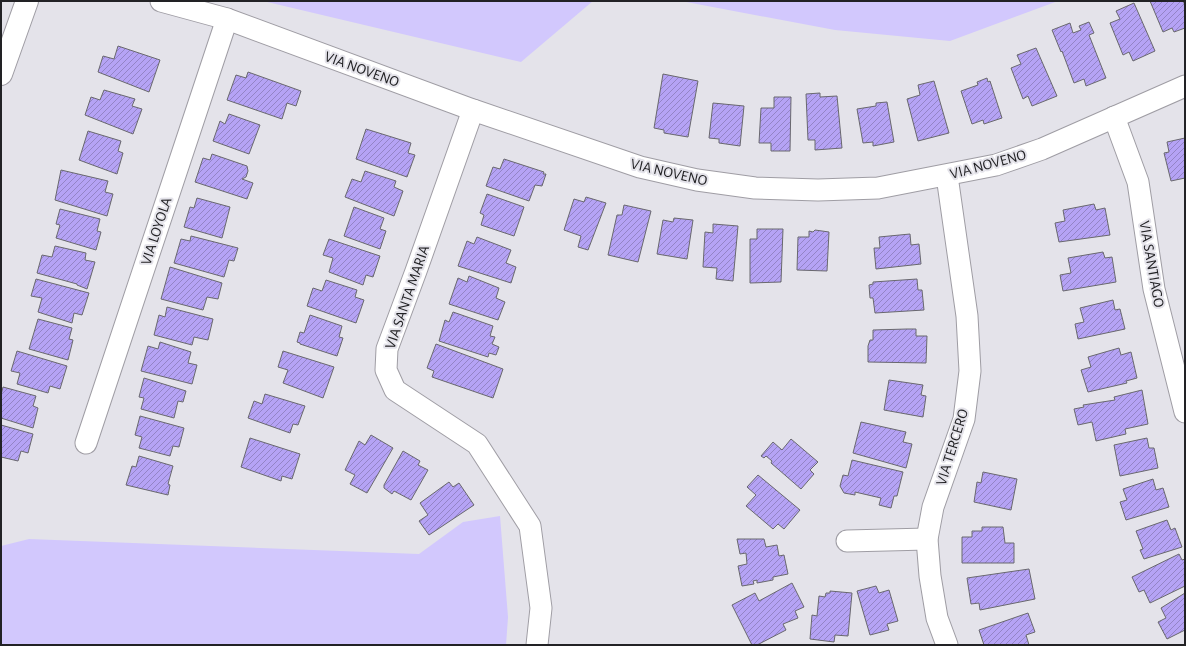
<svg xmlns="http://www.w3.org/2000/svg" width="1186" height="646" font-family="'Alegreya Sans',sans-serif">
<defs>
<pattern id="building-hatch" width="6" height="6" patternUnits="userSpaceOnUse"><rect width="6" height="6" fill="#b5a3f5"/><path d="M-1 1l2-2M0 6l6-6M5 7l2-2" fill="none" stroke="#9384c6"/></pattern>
</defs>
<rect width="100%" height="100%" fill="#e4e3ea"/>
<g fill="#d2c8fd">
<polygon points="263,1 593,1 521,62"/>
<polygon points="681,1 1058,1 950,41 835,30"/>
<polygon points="500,516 508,617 506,645 1,645 1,546 29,539 419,554 463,522"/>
</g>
<g fill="url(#building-hatch)" stroke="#69686e">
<polygon points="1150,1 1183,1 1185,5 1185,28 1174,32 1172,28 1163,32"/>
<polygon points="1134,3 1155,51 1133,61 1129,52 1123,55 1110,23 1120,19 1116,11"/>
<polygon points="1089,22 1094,33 1089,35 1106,78 1086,86 1084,79 1074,83 1062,51 1061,52 1052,30 1070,23 1073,33 1081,30 1079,26"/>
<polygon points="118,46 160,60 149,92 98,72 103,56 114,59"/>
<polygon points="1036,48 1057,96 1032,106 1028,96 1023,99 1011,68 1021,64 1017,55"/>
<polygon points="248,72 301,91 296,106 287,103 282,119 227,100 236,75 246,78"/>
<polygon points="663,74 698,81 688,137 664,133 664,130 654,128"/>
<polygon points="987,78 988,82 990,81 1002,118 984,124 983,120 972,124 961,91 978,85 977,82"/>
<polygon points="934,81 949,133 918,141 907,99 920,95 918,85"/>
<polygon points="104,90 135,99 132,106 142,109 133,134 85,115 91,97 100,100"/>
<polygon points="820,93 820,97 837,96 842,148 815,150 815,140 808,140 806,94"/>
<polygon points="774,97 791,97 790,151 771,151 771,143 759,143 761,108 774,108"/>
<polygon points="887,102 894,142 873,146 873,142 863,143 857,109 876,106 876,103"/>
<polygon points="713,103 744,106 740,146 719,143 719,139 709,138"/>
<polygon points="229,114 260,125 249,154 213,141 220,121 225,124"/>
<polygon points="366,129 411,143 408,153 415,155 407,177 356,159"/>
<polygon points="88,131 121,141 118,151 123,153 117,174 79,160"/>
<polygon points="1185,138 1185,178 1171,181 1164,153 1169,152 1167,142"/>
<polygon points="212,154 247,166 248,171 246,177 242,179 253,183 247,199 195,182 203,158 210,160"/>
<polygon points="504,159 544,172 543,174 546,174 542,186 535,185 529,201 486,186 493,167 500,169"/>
<polygon points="61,170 108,181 105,192 113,194 107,216 55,200"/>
<polygon points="365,171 396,181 394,187 403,191 394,216 345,197 352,179 361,182"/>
<polygon points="487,194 524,207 514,236 481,225 484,215 480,213"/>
<polygon points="586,197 606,203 588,250 578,247 581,236 564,230 574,199 584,202"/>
<polygon points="197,198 230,207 222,238 184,227 190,207 194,208"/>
<polygon points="1094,204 1096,210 1105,208 1110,235 1059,242 1055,223 1065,221 1063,210"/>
<polygon points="624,205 651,211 638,262 608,255 617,215 622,215"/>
<polygon points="354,207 384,218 380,229 386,231 380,249 344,236"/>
<polygon points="60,209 100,219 97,231 101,232 96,250 56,238 60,225 56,224"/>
<polygon points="674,218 693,220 687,259 657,254 663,220 673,222"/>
<polygon points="713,224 738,226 733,281 716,279 717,268 703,267 705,232 713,233"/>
<polygon points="757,229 783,229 781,282 750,283 750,239 757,239"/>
<polygon points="815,230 829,232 827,271 797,270 798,237 809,237 809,231 813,232"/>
<polygon points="910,234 911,245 919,244 921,264 876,269 874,248 880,248 879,237"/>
<polygon points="191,236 238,248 234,261 229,260 224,277 174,263 181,239 190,241"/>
<polygon points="477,237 511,250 506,263 516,267 511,283 458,266 467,241 474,244"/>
<polygon points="329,239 380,256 373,277 366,275 363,285 329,272 333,258 323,255"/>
<polygon points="55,246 86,253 85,260 95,262 87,289 77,285 77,284 37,273 42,255 52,257"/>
<polygon points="1103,252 1105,258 1112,257 1116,282 1063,291 1060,275 1071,273 1068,258"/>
<polygon points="170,267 222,283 218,299 207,297 203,310 161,299"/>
<polygon points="469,276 499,288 496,298 505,302 498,320 449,304 458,278 467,282"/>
<polygon points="36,279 89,293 82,315 74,313 72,323 38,312 42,298 31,296"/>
<polygon points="917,279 918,290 922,290 924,310 875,313 873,298 870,298 869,285 873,284 873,282"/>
<polygon points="326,280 357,290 355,297 364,300 356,323 307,306 313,288 322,291"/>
<polygon points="1113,300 1115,310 1120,309 1125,329 1078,339 1075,324 1084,322 1080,308"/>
<polygon points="167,307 213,319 208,340 194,337 192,345 154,335 159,315 165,317"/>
<polygon points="453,312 493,326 490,336 495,337 492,344 499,347 496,355 489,353 488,357 439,341 445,320 449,322"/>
<polygon points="310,315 342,326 339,337 343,338 337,356 300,344 300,343 297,342 300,332 304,333"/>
<polygon points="38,319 72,328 69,339 73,340 68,360 29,349"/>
<polygon points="907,329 916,329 916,336 927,336 926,363 868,362 868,346 870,340 873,340 873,330"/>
<polygon points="160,342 191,352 188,363 197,365 192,384 141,371 148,346 158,349"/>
<polygon points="436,344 503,369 493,398 432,377 434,371 427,368"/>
<polygon points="1119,348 1121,355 1131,352 1137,378 1126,381 1127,383 1088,392 1081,370 1091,367 1088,357"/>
<polygon points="17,351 67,366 60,389 50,386 48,393 17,384 20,373 11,371"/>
<polygon points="283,351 334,367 323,398 283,383 288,370 278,367"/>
<polygon points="144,378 186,391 183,402 178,401 174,418 141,409 144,398 139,397"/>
<polygon points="889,380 923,385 921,395 926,396 923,417 884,410"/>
<polygon points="3,387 36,396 33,406 38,408 33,428 1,418 1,395"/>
<polygon points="1142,390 1148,424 1125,429 1126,434 1096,441 1092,422 1078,425 1074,409 1084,407 1083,405 1115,400 1114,397"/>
<polygon points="265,394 305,406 298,425 293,424 290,433 248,418 254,401 262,404"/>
<polygon points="140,416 184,428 179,447 173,446 170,456 139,448 142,437 135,435"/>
<polygon points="861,422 906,432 903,442 912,444 906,468 853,453"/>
<polygon points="1,425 33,434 28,453 21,451 18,461 1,457"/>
<polygon points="371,435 393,448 367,493 350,484 355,475 345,470 359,441 365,445"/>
<polygon points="250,438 300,454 292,479 282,476 281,481 241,467"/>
<polygon points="1147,438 1149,448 1154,448 1158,468 1120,476 1114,445"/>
<polygon points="791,439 818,462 810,470 814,474 801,489 771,463 772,461 766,456 764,458 761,456 773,442 782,450"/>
<polygon points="403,451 420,461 418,465 428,470 411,500 394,491 392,494 384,488 384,485"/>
<polygon points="139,456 173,466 168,484 170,485 168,495 126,485 132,466 136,467"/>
<polygon points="852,460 903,472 897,496 894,496 891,508 879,505 881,498 855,492 855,495 844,493 840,486 843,475 848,476"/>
<polygon points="983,472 1017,479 1011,510 974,502 977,482 981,483"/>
<polygon points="758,475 800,510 784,529 778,524 773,529 746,506 756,495 747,487"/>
<polygon points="1153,479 1156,490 1163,488 1169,507 1126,520 1120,502 1127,500 1123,489"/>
<polygon points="449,482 453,487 459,483 474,505 429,535 419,521 428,515 420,503"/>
<polygon points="1167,520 1171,530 1175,528 1182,547 1144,559 1140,550 1143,549 1136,531"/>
<polygon points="982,527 1003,527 1005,543 1014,543 1014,563 962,563 962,537 972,537 972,531 982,531"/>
<polygon points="737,539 764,539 766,547 777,545 779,556 784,555 788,574 773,577 773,580 757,583 757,580 753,581 754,584 742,586 738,566 747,564 746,553 740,554"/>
<polygon points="1179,554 1182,560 1185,559 1185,586 1150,603 1144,590 1139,592 1132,577"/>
<polygon points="1029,569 1035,599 980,610 979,603 971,604 967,578"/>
<polygon points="792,583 804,607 795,611 798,618 783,624 786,630 757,645 752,645 732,605 755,593 759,601"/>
<polygon points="876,586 879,593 889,590 898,621 887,624 889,630 870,635 857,591"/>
<polygon points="830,591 852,593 848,636 835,635 834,642 810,639 812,615 817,616 819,596 825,597 826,593 830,593"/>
<polygon points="1185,593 1185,630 1167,639 1158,622 1166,618 1161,608"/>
<polygon points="1028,613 1035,632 1026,635 1029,645 984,645 979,630"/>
</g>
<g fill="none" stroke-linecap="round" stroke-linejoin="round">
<defs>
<g id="minor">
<polyline points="161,1 227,19 473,110 640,167 697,180 755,188 818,190 878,188 996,165 1042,149 1185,86"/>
<polyline points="473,110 416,271 387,349 386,370 395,390 477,444 530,526 541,608 537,645"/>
<polyline points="1114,117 1138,182 1154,289 1185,412"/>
<polyline points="86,443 227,19"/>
<polyline points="847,541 927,539"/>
<polyline points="947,645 937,618 930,576 927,539 933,507 964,419 970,371 967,316 947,176"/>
</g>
<polyline id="major" points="1,74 27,1"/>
</defs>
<use href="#minor" stroke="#9f9da4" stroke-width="23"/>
<use href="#major" stroke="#9f9da4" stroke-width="24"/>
<use href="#minor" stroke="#fff" stroke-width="21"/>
<use href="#major" stroke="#fff" stroke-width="22"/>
</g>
<g text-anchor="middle" stroke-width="4" stroke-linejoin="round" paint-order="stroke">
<g font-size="15" fill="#222225" stroke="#e4e3ea">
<text transform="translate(362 69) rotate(20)" y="5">VIA NOVENO</text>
<text transform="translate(988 164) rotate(-15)" y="5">VIA NOVENO</text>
<text transform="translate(669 172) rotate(13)" y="5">VIA NOVENO</text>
<text transform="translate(156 231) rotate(-72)" y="5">VIA LOYOLA</text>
<text transform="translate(1152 264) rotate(80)" y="5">VIA SANTIAGO</text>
<text transform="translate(407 297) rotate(-71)" y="5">VIA SANTA MARIA</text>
<text transform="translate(952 447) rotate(-73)" y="5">VIA TERCERO</text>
</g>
</g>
<rect width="1186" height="646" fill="none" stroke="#222225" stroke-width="4"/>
</svg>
